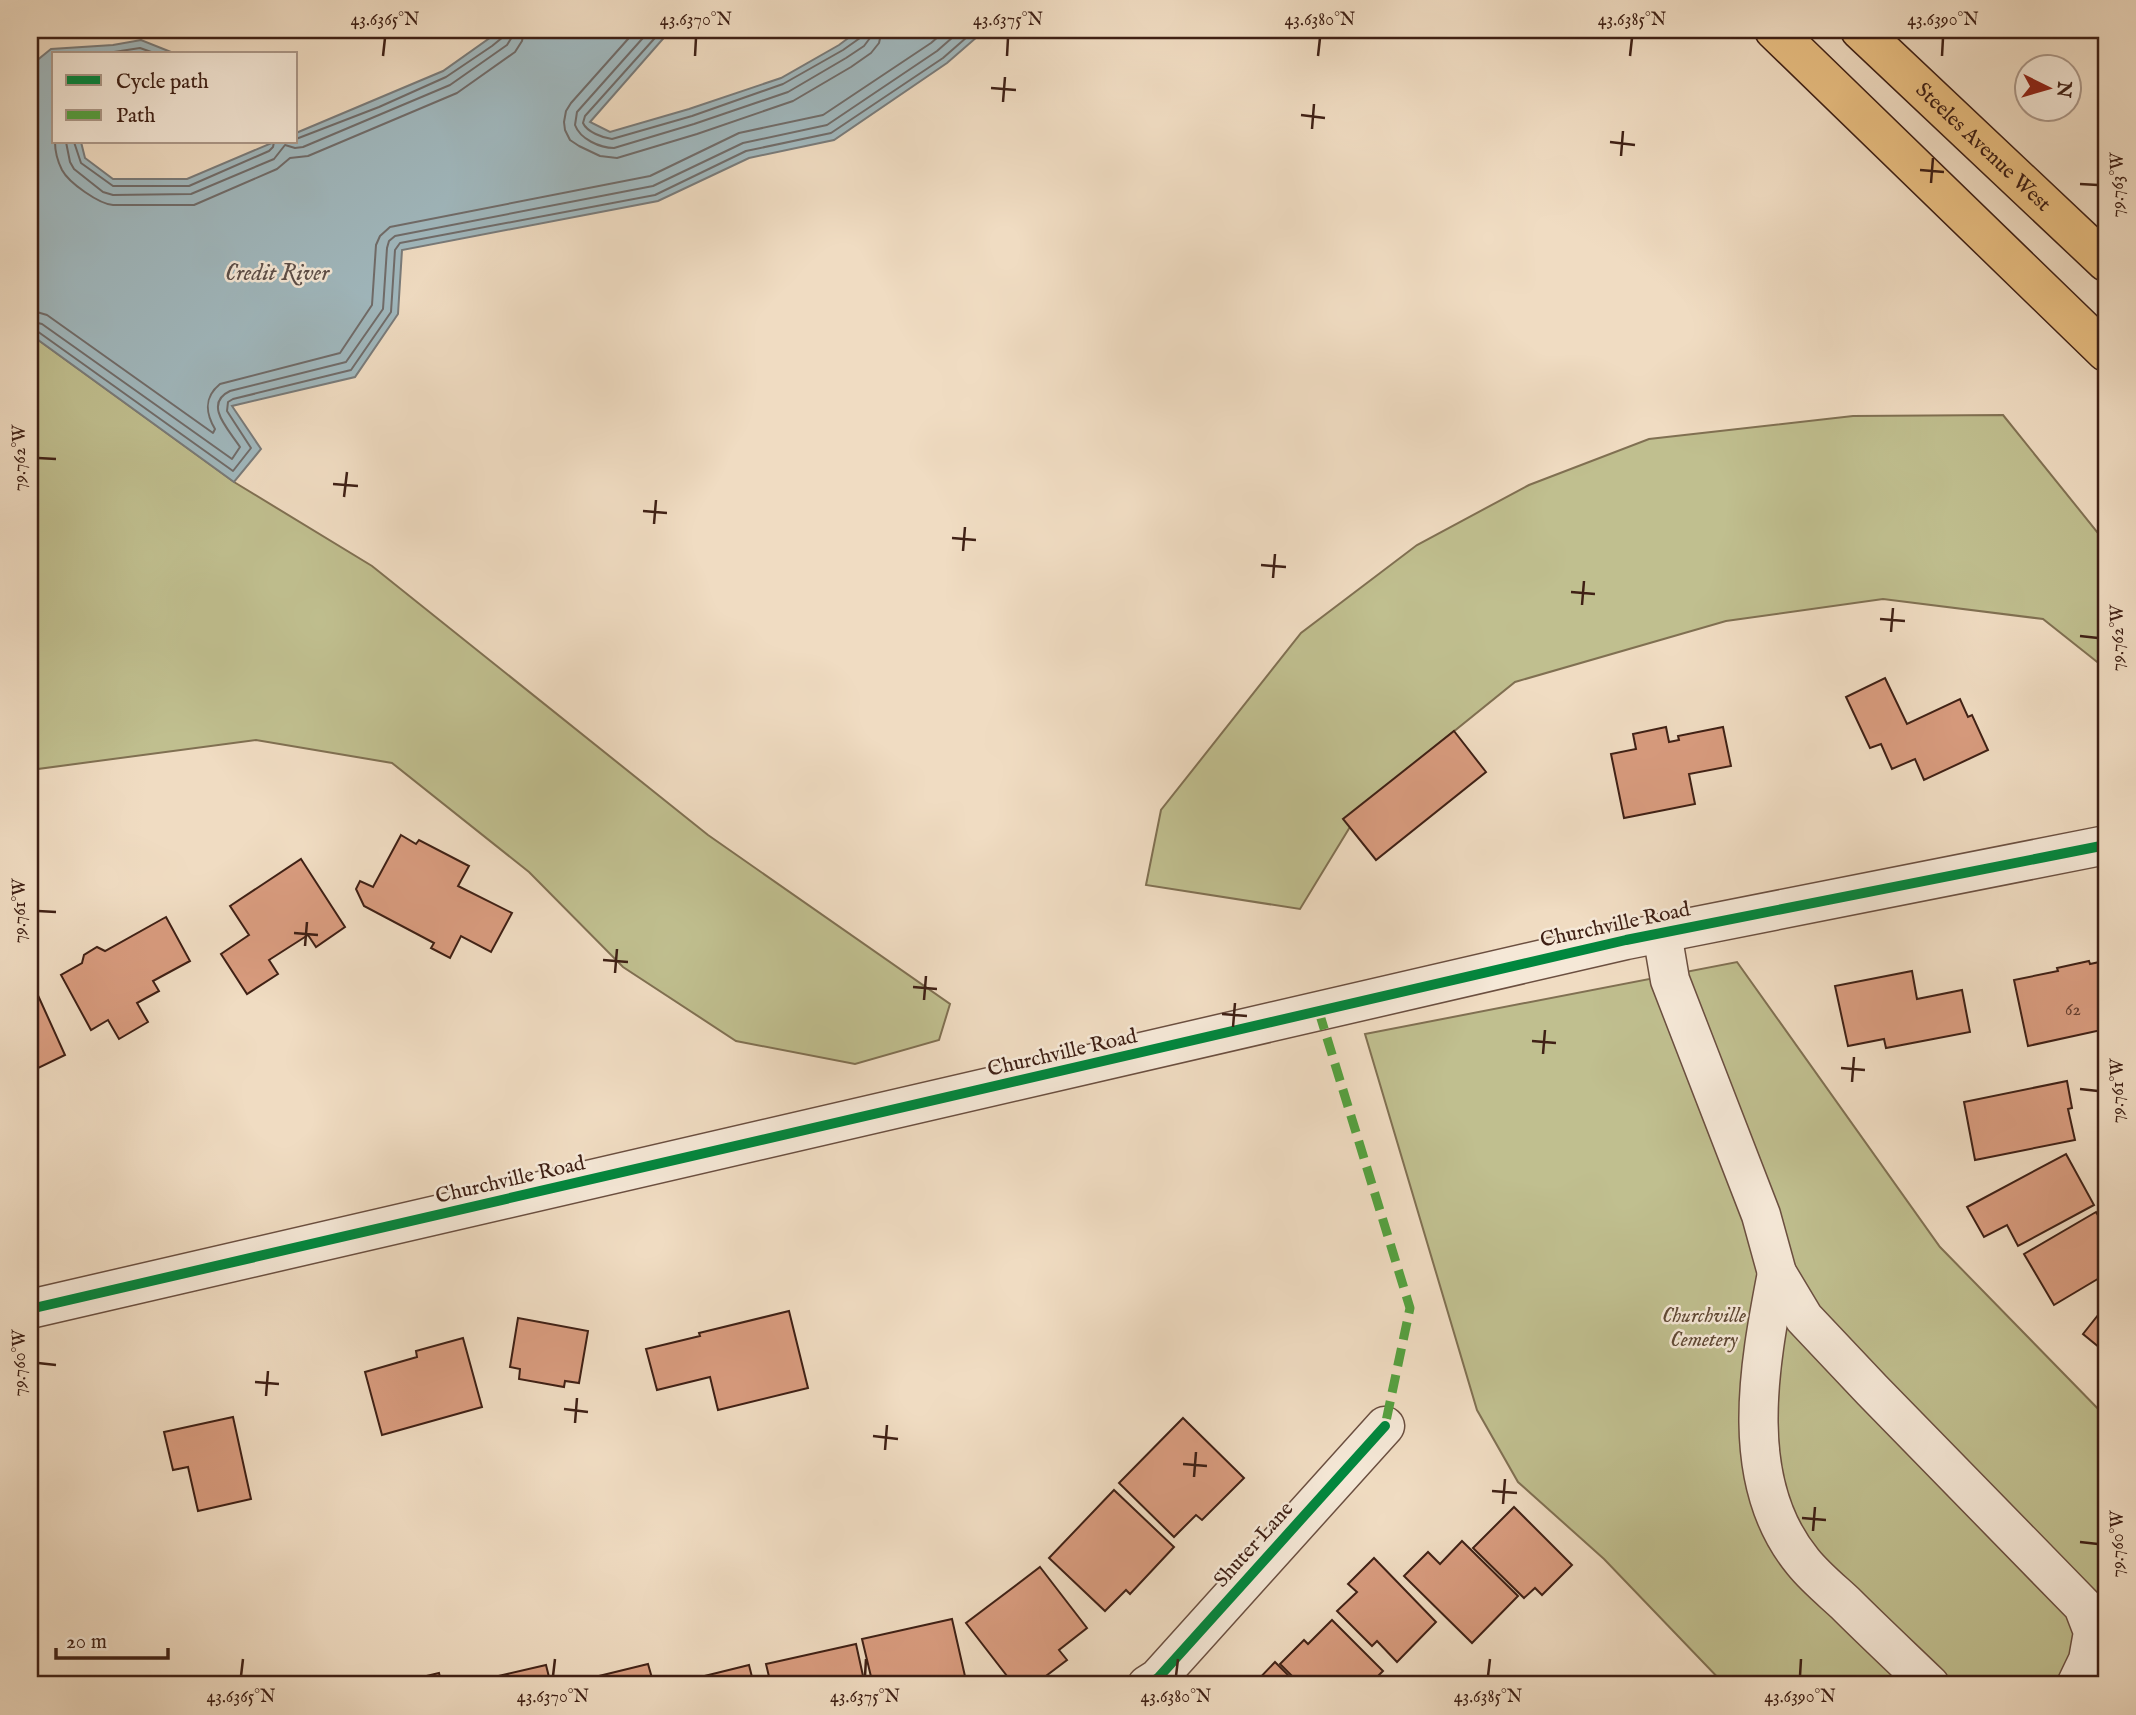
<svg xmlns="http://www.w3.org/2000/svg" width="2136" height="1715" font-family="'IM FELL English',serif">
<rect width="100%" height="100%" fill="#f0dcc2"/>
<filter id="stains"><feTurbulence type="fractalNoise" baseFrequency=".00286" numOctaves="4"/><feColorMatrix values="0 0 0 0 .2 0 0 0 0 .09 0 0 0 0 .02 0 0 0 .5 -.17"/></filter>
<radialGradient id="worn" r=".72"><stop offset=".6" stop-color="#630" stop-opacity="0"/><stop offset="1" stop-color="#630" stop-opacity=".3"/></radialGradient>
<g fill="#c0bf8f" stroke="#807052" stroke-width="2">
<polygon points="30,334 234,482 372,566 708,835 950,1004 939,1040 855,1064 736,1041 623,967 529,872 392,763 256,740 30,770"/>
<polygon points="2003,415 2106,543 2106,669 2043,619 1883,599 1726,621 1515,682 1364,804 1300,909 1146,885 1161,810 1301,633 1417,545 1529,485 1649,439 1853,416"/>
<polygon points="1737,962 1940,1247 2106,1417 2106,1669 2089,1685 1725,1685 1604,1559 1518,1482 1477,1410 1365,1034"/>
</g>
<polygon fill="#a0b8be" stroke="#797b7a" stroke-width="2" points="501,30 673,30 668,33 590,122 610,132 689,109 781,78 839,45 859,30 985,30 947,63 834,140 749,158 658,201 402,250 398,314 355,377 232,406 261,449 234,482 30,334 30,66 51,49 113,45 141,40 176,54 54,54 54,142 81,142 85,158 113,179 187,179 274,142 296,142 296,133 443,71"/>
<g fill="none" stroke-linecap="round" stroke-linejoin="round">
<g stroke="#706c6a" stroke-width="2">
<polyline points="636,30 571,103 566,111 564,122 565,130 570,140 579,146 600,156 617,158 697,134 793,101 851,67 871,53 879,43 882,30"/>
<path d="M650 30 577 112 575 125C580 139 600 148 614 148L694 124 788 92 846 58 864 46 870 38 871 30"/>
<path d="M662 30 585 116 583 123C587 132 603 138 612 139L692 116 783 84 843 50 860 38 862 30"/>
<polyline points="74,54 114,52 140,48 157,54"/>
<polyline points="296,139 379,107 446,77 492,46 503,37 504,30"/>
<path d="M55 142C55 151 58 162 62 170 69 183 99 204 113 205H194L277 169 290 158 308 156 457 93 515 52 522 41 524 30"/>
<polyline points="66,142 70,162 74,169 103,192 113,195 191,194 274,159 285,145 295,148 303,147 450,85 507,45 512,37 513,30"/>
<polyline points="74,142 81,163 113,186 189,186 269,151 273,147 274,142"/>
<path d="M30 310 47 315 213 433 215 429C205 412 204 397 220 384L340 353 372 305 376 245 380 236 390 227 650 176 739 133 823 115 931 43 946 30"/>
<path d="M30 321 42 324 232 459 240 447C230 431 202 404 230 391L346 362 383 309 387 248 389 241 395 236 653 186 743 143 827 125 937 51 961 30"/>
<polyline points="30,330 37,331 233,471 251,448 227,411 228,402 233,399 351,370 391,312 395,250 400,243 655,195 746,151 831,133 943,58 975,30"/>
</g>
</g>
<g fill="#d99c7f" stroke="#3f2015" stroke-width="2">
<polygon points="1885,678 1907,724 1960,699 1968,717 1972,715 1988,750 1924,780 1915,759 1892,769 1881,744 1870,748 1846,697"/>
<polygon points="1666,727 1669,742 1679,740 1678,736 1723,727 1731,766 1689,774 1695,804 1624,818 1611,754 1636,749 1633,734"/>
<polygon points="1454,731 1486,772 1376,860 1343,819"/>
<polygon points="401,835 416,844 419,840 469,866 458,886 512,913 491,952 461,936 450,958 431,948 434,943 364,906 356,889 360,881 373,887"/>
<polygon points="301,859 345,927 316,947 308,935 269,960 278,974 247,994 221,954 249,935 230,906"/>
<polygon points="166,917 190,961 153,981 159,991 137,1003 148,1022 119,1039 108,1020 91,1030 61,975 82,963 84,955 97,947 105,951"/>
<polygon points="2089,961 2090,964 2104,961 2106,970 2106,1029 2028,1046 2014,980 2058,971 2057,968"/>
<polygon points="1912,971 1917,999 1962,990 1970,1032 1886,1048 1884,1039 1848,1046 1835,986"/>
<polygon points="36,991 65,1055 30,1072 30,994"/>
<polygon points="2067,1081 2072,1108 2068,1109 2075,1140 1975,1160 1964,1102"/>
<polygon points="2066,1154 2094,1205 2018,1246 2007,1225 1984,1237 1967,1207"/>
<polygon points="2096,1212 2106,1229 2106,1274 2054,1305 2024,1254"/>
<polygon points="2106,1305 2106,1353 2083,1334"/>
<polygon points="789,1311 808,1388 718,1410 710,1377 657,1390 646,1349 700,1336 699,1333"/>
<polygon points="518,1318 588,1331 579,1383 565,1381 564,1387 519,1379 520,1369 510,1367"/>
<polygon points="463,1338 482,1407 382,1435 365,1372 417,1357 416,1351"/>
<polygon points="233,1417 251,1499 198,1511 188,1467 173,1470 164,1432"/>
<polygon points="1183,1418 1244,1478 1202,1520 1196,1515 1174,1537 1119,1483"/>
<polygon points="1114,1490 1174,1547 1130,1594 1126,1590 1105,1611 1049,1558"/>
<polygon points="1514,1507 1572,1565 1542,1595 1535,1588 1524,1598 1473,1548"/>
<polygon points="1462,1541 1518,1596 1472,1643 1404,1576 1428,1552 1440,1564"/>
<polygon points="1374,1558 1436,1622 1397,1662 1377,1641 1372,1646 1337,1611 1357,1592 1348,1584"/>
<polygon points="1040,1567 1087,1628 1059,1650 1067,1660 1034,1685 1014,1685 966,1623"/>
<polygon points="952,1619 967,1685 873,1685 862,1639"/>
<polygon points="1332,1620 1383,1671 1378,1676 1380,1678 1373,1685 1301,1685 1280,1664 1304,1640 1308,1644"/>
<polygon points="856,1644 865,1685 771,1685 766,1664"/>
<polygon points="1275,1662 1295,1682 1292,1685 1253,1685"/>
<polygon points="648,1664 654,1685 562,1685"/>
<polygon points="546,1665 551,1685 460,1685"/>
<polygon points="749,1665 754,1685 668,1685"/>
<polygon points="439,1673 442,1685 389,1685"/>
</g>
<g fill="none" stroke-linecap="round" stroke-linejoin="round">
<defs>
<g id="minor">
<polyline points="1662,933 1670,980 1761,1215 1777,1273 1804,1318 1872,1390 2083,1606 2093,1632 2088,1660 2076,1685"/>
<path d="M1777 1273C1759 1366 1737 1482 1803 1562 1815 1577 1831 1590 1845 1603 1873 1631 1902 1658 1930 1685"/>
<polyline points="30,1309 1626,940 2106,845"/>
<polyline points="1147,1685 1158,1678 1385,1426"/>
</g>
<g id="major">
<polyline points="1774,30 2106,352"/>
<path id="s1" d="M1860 30 2106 262"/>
</g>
</defs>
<use href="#minor" stroke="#6b4f40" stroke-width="41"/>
<use href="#major" stroke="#3f2015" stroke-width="41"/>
<use href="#minor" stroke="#f5e8d7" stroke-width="38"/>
<use href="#major" stroke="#e8be81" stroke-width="38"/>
<polyline stroke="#54a240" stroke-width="9" stroke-dasharray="18 9" stroke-linecap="butt" points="1319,1012 1410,1308 1385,1426"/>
<defs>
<g id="cycleway">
<polyline points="30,1309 1626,940 2106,845"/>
<polyline points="1147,1685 1158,1678 1385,1426"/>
</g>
</defs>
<use href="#cycleway" stroke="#f5e8d7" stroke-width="15"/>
<use href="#cycleway" stroke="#00873e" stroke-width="10"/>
</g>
<path fill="none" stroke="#3f2015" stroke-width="2.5" d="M383 56 385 38M695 56 696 38M1007 56 1008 38M1318 56 1320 38M1630 56 1632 38M1942 56 1943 38M991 88 1016 90M1003 102 1005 77M1301 115 1325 118M1312 129 1314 104M1610 142 1635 145M1621 156 1623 131M1920 170 1944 172M1931 183 1933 158M2080 184 2098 185M38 458 56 459M333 484 358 486M344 497 347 472M643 511 667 513M654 524 656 500M952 538 976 540M963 551 965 527M1261 565 1286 567M1273 578 1275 554M1571 592 1595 594M1582 605 1584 581M1880 619 1905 621M1891 632 1893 608M2080 636 2098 638M38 911 56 912M294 933 318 935M305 946 307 922M603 960 628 962M615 973 617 949M913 987 937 989M924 1000 926 976M1222 1014 1247 1016M1233 1027 1235 1003M1532 1041 1556 1043M1543 1054 1545 1030M1841 1068 1865 1070M1852 1082 1854 1057M2080 1089 2098 1091M38 1363 56 1365M255 1382 279 1384M266 1396 268 1371M564 1409 588 1412M575 1423 577 1398M873 1436 898 1439M885 1450 887 1425M1183 1464 1207 1466M1194 1477 1196 1452M1492 1491 1517 1493M1503 1504 1505 1479M1802 1518 1826 1520M1813 1531 1815 1507M2080 1542 2098 1544M241 1676 243 1659M553 1676 555 1659M865 1676 866 1659M1176 1676 1178 1659M1488 1676 1490 1659M1800 1676 1801 1659"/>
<g text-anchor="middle" stroke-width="5" stroke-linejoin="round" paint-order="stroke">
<g font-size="18" fill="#663f30">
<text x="2073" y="1015">62</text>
</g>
<g font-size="21" fill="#3f2015" stroke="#f5e8d7">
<text dy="7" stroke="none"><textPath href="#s1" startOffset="170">Steeles Avenue West</textPath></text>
<text transform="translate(1615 924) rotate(-12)" y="7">Churchville Road</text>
<text transform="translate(1062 1052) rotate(-13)" y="7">Churchville Road</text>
<text transform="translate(510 1179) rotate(-13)" y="7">Churchville Road</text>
<text transform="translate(1253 1544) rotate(-48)" y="7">Shuter Lane</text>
</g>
<g font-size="21" font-style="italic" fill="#5f4834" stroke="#f5e8d7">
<text x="1704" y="1322">Churchville<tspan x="1704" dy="24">Cemetery</tspan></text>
</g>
<g font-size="23" font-style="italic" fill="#5c4e48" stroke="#f5e8d7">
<text x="277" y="280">Credit River</text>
</g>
</g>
<rect width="2136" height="1715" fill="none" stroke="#f0dcc2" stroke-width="77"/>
<rect x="52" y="52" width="245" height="91" fill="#f5e8d7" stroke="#ac9889" stroke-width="2"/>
<rect x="66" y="75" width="35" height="10" fill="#00873e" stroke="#ac9889" stroke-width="2"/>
<text x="116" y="88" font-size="21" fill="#3f2015">Cycle path</text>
<rect x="66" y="110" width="35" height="10" fill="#54a240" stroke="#ac9889" stroke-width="2"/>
<text x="116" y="122" font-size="21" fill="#3f2015">Path</text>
<g transform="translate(2048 88) rotate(95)"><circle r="33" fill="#f5e8d7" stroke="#ac9889" stroke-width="2"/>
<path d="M0-5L12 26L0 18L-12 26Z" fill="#8f2418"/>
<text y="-10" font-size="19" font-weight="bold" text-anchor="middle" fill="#3f2015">N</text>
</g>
<path d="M56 1648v10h112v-10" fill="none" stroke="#3f2015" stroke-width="3.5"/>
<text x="66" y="1648" font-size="21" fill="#3f2015" stroke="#f5e8d7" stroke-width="5" paint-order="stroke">20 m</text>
<rect x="38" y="38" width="2060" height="1638" fill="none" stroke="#3f2015" stroke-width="2.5"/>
<g font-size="18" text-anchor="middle" fill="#3f2015">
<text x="385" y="25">43.6365°N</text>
<text x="696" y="25">43.6370°N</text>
<text x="1008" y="25">43.6375°N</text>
<text x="1320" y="25">43.6380°N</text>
<text x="1632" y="25">43.6385°N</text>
<text x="1943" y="25">43.6390°N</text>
<text transform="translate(2117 185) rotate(-90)" y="6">79.763°W</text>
<text transform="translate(19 458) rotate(-90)" y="6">79.762°W</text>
<text transform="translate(2117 638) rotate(-90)" y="6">79.762°W</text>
<text transform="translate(19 911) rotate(-90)" y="6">79.761°W</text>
<text transform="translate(2117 1091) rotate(-90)" y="6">79.761°W</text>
<text transform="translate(19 1363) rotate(-90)" y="6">79.760°W</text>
<text transform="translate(2117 1544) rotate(-90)" y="6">79.760°W</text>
<text x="241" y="1702">43.6365°N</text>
<text x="553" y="1702">43.6370°N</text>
<text x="865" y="1702">43.6375°N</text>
<text x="1176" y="1702">43.6380°N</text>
<text x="1488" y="1702">43.6385°N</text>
<text x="1800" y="1702">43.6390°N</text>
</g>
<rect width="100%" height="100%" filter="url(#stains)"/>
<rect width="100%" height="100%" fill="url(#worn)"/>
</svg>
